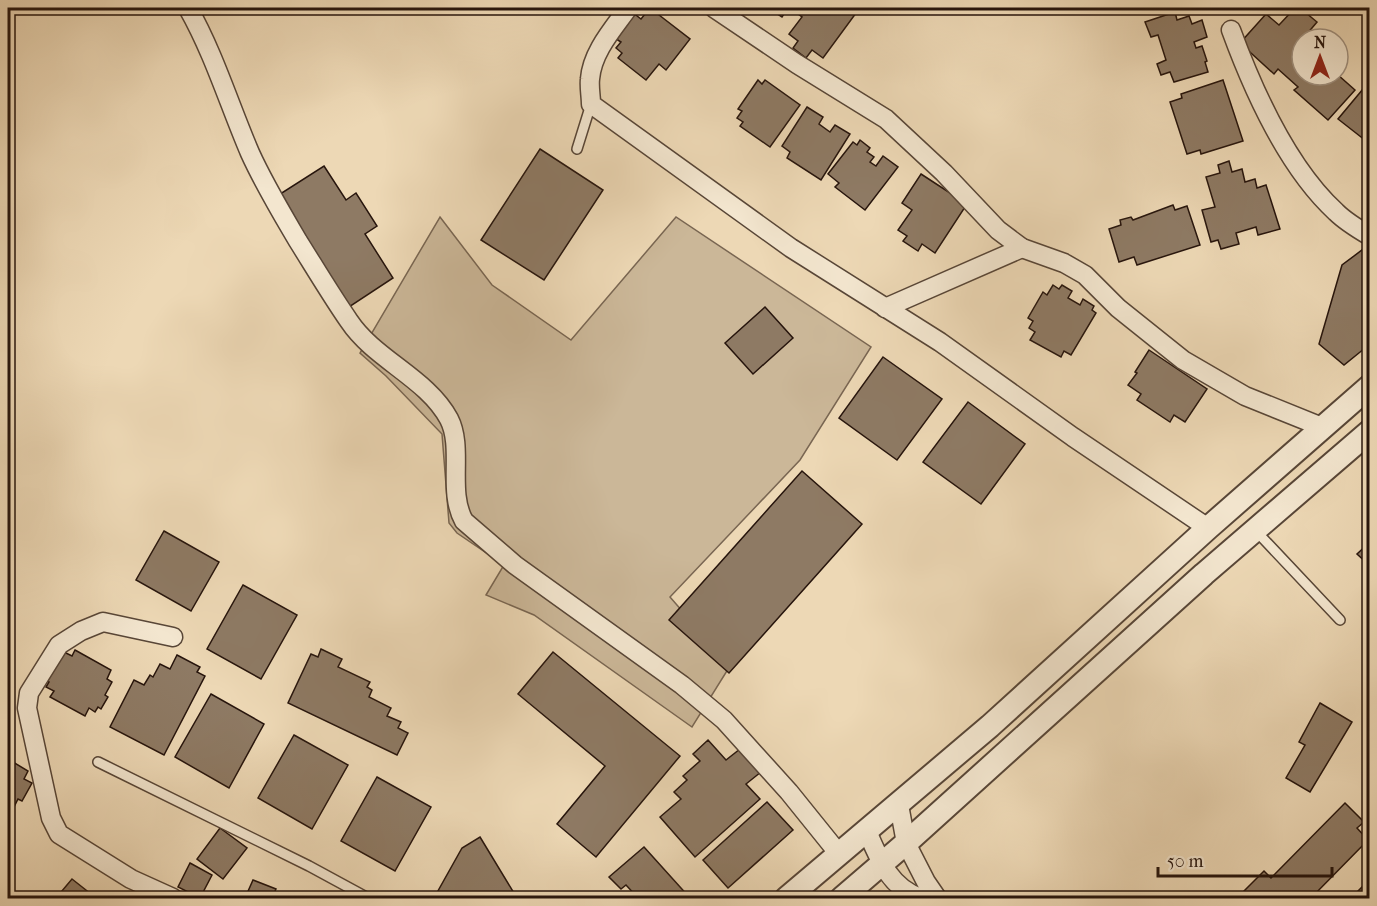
<svg xmlns="http://www.w3.org/2000/svg" width="1377" height="906" font-family="'IM FELL French Canon',serif">
<rect width="100%" height="100%" fill="#edd8b5"/>
<filter id="stains"><feTurbulence type="fractalNoise" baseFrequency=".00333" numOctaves="4"/><feColorMatrix values="0 0 0 0 .2 0 0 0 0 .09 0 0 0 0 .02 0 0 0 .5 -.17"/></filter>
<radialGradient id="worn" r=".72"><stop offset=".6" stop-color="#630" stop-opacity="0"/><stop offset="1" stop-color="#630" stop-opacity=".3"/></radialGradient>
<polygon fill="#cbb798" stroke="#796652" stroke-width="1.5" points="440,217 492,285 571,340 676,217 871,347 800,460 670,597 730,666 692,727 534,615 486,595 504,565 457,533 449,523 442,434 386,376 360,353"/>
<g fill="#8e7a64" stroke="#27150d" stroke-width="1.5">
<polygon points="650,8 690,39 666,70 659,64 646,80 618,58 622,53 616,48 621,42 613,37 632,12 641,19"/>
<polygon points="768,8 788,8 782,17"/>
<polygon points="794,8 857,8 859,9 823,58 812,50 806,58 793,48 798,41 789,34 802,17 793,10"/>
<polygon points="1295,8 1300,8 1317,22 1301,41 1302,75 1338,75 1355,90 1328,120 1294,90 1298,87 1278,69 1274,74 1240,43 1266,14 1279,25"/>
<polygon points="1175,12 1177,20 1189,16 1192,24 1202,20 1207,37 1194,42 1196,48 1202,46 1207,61 1205,62 1208,72 1174,82 1170,72 1161,75 1157,64 1166,60 1158,35 1151,37 1145,22"/>
<polygon points="758,80 762,84 765,80 800,105 770,147 740,126 743,122 737,118 742,111 738,109"/>
<polygon points="1223,80 1243,141 1201,154 1200,150 1187,154 1170,102 1182,98 1181,94"/>
<polygon points="1363,89 1370,93 1370,144 1338,119"/>
<polygon points="807,107 823,117 819,124 830,132 835,125 850,134 821,180 787,158 790,152 782,146"/>
<polygon points="860,140 870,148 867,152 874,157 870,162 876,166 883,156 898,167 865,210 835,187 839,183 828,174 853,142 857,145"/>
<polygon points="540,149 603,190 544,280 481,240"/>
<polygon points="1229,161 1232,172 1242,169 1245,182 1255,179 1257,188 1266,185 1280,229 1258,235 1256,227 1236,233 1239,244 1221,249 1218,240 1211,242 1202,210 1215,207 1206,177 1220,173 1218,165"/>
<polygon points="324,166 346,200 356,193 377,226 365,234 393,278 349,307 277,196"/>
<polygon points="921,174 967,204 935,253 922,244 918,251 903,241 907,236 898,230 912,210 902,203"/>
<polygon points="1173,205 1175,210 1187,206 1200,245 1137,265 1134,257 1119,262 1109,229 1121,225 1120,220 1131,217 1133,220"/>
<polygon points="1362,250 1370,255 1370,344 1344,365 1319,344 1342,265"/>
<polygon points="1053,285 1059,289 1062,285 1072,291 1068,298 1080,305 1083,299 1094,306 1092,310 1096,313 1071,355 1064,351 1061,357 1030,340 1035,332 1029,328 1033,321 1028,318 1043,292 1047,295"/>
<polygon points="765,307 793,338 753,374 725,343"/>
<polygon points="1149,350 1207,389 1185,422 1174,415 1170,422 1137,400 1141,394 1128,385 1137,373 1135,372"/>
<polygon points="883,357 942,399 897,460 839,418"/>
<polygon points="968,402 1025,444 981,504 923,462"/>
<polygon points="802,471 862,524 729,673 669,620"/>
<polygon points="164,531 219,562 191,611 136,580"/>
<polygon points="1370,542 1370,566 1357,554"/>
<polygon points="243,585 297,615 261,679 207,649"/>
<polygon points="321,649 342,659 338,667 370,682 367,687 372,690 369,697 391,708 387,716 401,722 398,728 408,733 397,755 288,703 311,654 318,657"/>
<polygon points="75,650 111,670 107,679 112,682 105,695 108,697 101,709 98,707 95,712 89,708 85,716 50,697 54,691 46,687 49,682 46,680 54,665 56,666 64,652 72,656"/>
<polygon points="553,652 680,756 596,857 557,824 605,766 518,694"/>
<polygon points="177,655 200,667 197,672 205,676 164,755 110,727 134,680 144,685 150,675 153,677 160,664 170,669"/>
<polygon points="211,694 264,724 229,788 175,757"/>
<polygon points="1320,703 1352,722 1310,792 1286,778 1305,745 1299,742"/>
<polygon points="294,735 348,765 312,829 258,798"/>
<polygon points="708,740 726,760 740,749 761,772 746,784 760,799 695,857 660,817 681,799 674,792 687,780 683,776 700,761 693,754"/>
<polygon points="8,759 28,771 24,779 32,783 22,801 18,799 13,809 8,806"/>
<polygon points="377,777 431,807 395,871 341,841"/>
<polygon points="767,802 793,830 728,888 703,860"/>
<polygon points="1345,803 1364,822 1357,828 1368,840 1311,898 1237,898 1264,871 1271,878"/>
<polygon points="220,828 247,848 223,879 197,859"/>
<polygon points="480,837 517,898 434,898 462,848"/>
<polygon points="644,847 690,898 638,898 626,885 621,889 609,877"/>
<polygon points="190,863 212,875 200,898 178,887"/>
<polygon points="72,879 96,898 56,898"/>
<polygon points="1370,879 1370,898 1356,898 1359,896 1356,893"/>
<polygon points="253,880 276,889 272,898 245,898"/>
</g>
<g fill="none" stroke-linecap="round" stroke-linejoin="round">
<defs>
<g id="service">
<polyline points="577,149 591,104"/>
<polyline points="1256,531 1340,620"/>
<polyline points="98,762 309,866 368,898"/>
</g>
<g id="minor">
<path d="M188 8C214 54 229 104 250 153 264 184 281 212 298 241 315 268 331 295 349 321 375 360 427 378 449 419 464 448 447 491 464 521L515 565 682 685 724 720 789 792 839 854"/>
<path d="M628 8C613 29 592 52 590 79 589 87 591 96 591 104L791 248 940 342 1073 437 1208 528"/>
<polyline points="714,8 797,64 886,119 944,173 998,230 1022,248 1064,263 1085,275 1118,308 1183,360 1245,396 1322,427"/>
<path d="M1231 30C1253 90 1288 168 1336 212 1346 222 1358 229 1370 236"/>
<polyline points="885,308 1022,248"/>
<polyline points="173,637 103,622 81,631 59,645 29,693 27,708 51,818 59,834 131,879 173,898"/>
<polyline points="899,805 906,843 926,882 937,898"/>
<path d="M867 831C879 859 890 888 921 898"/>
</g>
<g id="tertiary">
<polyline points="787,898 990,726 1208,528 1370,386"/>
<polyline points="842,898 906,843 1204,574 1370,431"/>
</g>
</defs>
<use href="#service" stroke="#584637" stroke-width="12"/>
<use href="#minor" stroke="#584637" stroke-width="21"/>
<use href="#tertiary" stroke="#584637" stroke-width="26"/>
<use href="#service" stroke="#f3e6cf" stroke-width="9"/>
<use href="#minor" stroke="#f3e6cf" stroke-width="18"/>
<use href="#tertiary" stroke="#f3e6cf" stroke-width="22"/>
</g>
<rect width="1377" height="906" fill="none" stroke="#edd8b5" stroke-width="30"/>
<rect x="9" y="9" width="1359" height="888" fill="none" stroke="#27150d" stroke-width="3"/>
<rect x="15" y="15" width="1347" height="876" fill="none" stroke="#27150d" stroke-width="1.5"/>
<g transform="translate(1320 57)"><circle r="28" fill="#f3e6cf" stroke="#a19281" stroke-width="1.5"/>
<path d="M0-4.5L10 22L0 15L-10 22Z" fill="#8f2418"/>
<text y="-9" font-size="16" font-weight="bold" text-anchor="middle" fill="#27150d">N</text>
</g>
<path d="M1158 867v9h174v-9" fill="none" stroke="#27150d" stroke-width="3"/>
<text x="1167" y="867" font-size="18" fill="#27150d" stroke="#f3e6cf" stroke-width="4.5" paint-order="stroke">50 m</text>
<rect width="100%" height="100%" filter="url(#stains)"/>
<rect width="100%" height="100%" fill="url(#worn)"/>
</svg>
